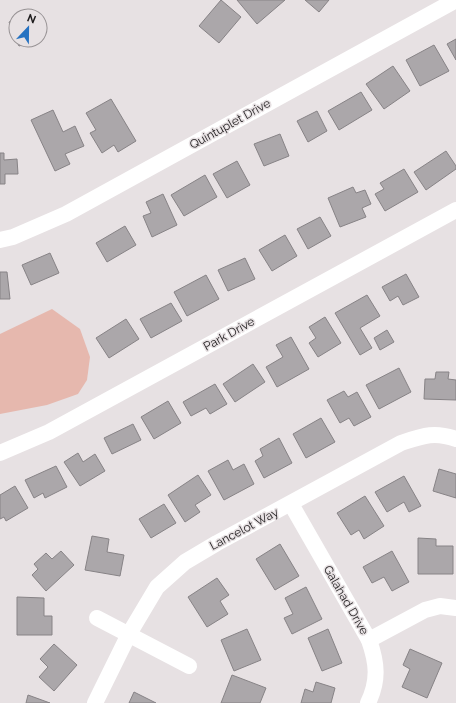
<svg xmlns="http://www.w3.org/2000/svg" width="456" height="703" font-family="Raleway,sans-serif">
<rect width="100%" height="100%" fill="#e7e1e3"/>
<polygon fill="#e6b8ae" points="52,309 80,329 90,357 87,380 78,394 47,405 0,414 0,334"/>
<g fill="#aba7aa" stroke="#878386">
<polygon points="221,0 241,17 219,43 199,26"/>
<polygon points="237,0 285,0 257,24"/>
<polygon points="305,0 329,0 319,12"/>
<polygon points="16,20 16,40 9,22"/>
<polygon points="456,39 456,60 447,44"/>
<polygon points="16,40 32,40 32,42 19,46"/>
<polygon points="434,45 449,71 420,86 406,60"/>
<polygon points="393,66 410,91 384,109 366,84"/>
<polygon points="361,92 372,110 339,130 328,111"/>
<polygon points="111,99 136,141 118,152 114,145 102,153 90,133 96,130 86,113"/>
<polygon points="53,110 63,132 75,126 84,146 65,154 70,164 55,171 31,120"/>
<polygon points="317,111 327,131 308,142 297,121"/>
<polygon points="280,134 289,156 264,166 254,144"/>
<polygon points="446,151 456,166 456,169 426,190 414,172"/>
<polygon points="0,153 4,153 4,160 17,159 18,174 5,174 5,184 0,184"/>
<polygon points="237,161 250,185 227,198 213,174"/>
<polygon points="404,169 418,192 385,211 375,194 384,189 380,183"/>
<polygon points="205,175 217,197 184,216 171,195"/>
<polygon points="353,187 356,193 365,190 371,204 362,208 366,217 340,227 328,198"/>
<polygon points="163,194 177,225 152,237 143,216 151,213 146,202"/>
<polygon points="320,217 331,236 308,249 297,229"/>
<polygon points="125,226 136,245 107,262 96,243"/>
<polygon points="285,235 297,256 272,271 259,250"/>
<polygon points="50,253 59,273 31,285 22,265"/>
<polygon points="245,258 255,279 228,291 218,270"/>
<polygon points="0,272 7,272 10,299 0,299"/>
<polygon points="406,274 419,297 403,305 398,296 390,301 382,287"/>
<polygon points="206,275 219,299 187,316 174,292"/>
<polygon points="367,295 380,316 360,328 372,348 360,355 335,313"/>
<polygon points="171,303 182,321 151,338 140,319"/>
<polygon points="325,317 341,343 318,357 309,343 316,338 309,327"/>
<polygon points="126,319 139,339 109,358 96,338"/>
<polygon points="387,330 394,342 380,350 374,338"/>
<polygon points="291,337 309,369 277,387 266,367 283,357 276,345"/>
<polygon points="253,364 265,382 235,402 223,384"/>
<polygon points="399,368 411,392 379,409 366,385"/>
<polygon points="436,372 449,372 448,379 456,380 456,400 424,399 425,379 435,379"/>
<polygon points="215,384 227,404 210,414 206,408 191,416 183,402"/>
<polygon points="344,391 348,397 357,392 371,417 354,426 349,418 340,423 327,400"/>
<polygon points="168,401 181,423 154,439 141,417"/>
<polygon points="321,418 335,442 306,458 293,434"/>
<polygon points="133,424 141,440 112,454 104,438"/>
<polygon points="279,438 292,463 264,478 255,461 263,456 260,449"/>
<polygon points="78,453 83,462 95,454 105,471 80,486 64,462"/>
<polygon points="228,460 233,470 244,464 254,484 224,500 208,471"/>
<polygon points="56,466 67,487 45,498 43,493 34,498 25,480"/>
<polygon points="439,469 456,474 456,498 433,491"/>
<polygon points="198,475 211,495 195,505 200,512 185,522 168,495"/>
<polygon points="404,476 421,506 409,512 404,502 387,512 375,492"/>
<polygon points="15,486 28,508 6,521 4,517 0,519 0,495"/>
<polygon points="365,496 384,526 364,539 359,530 351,535 337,513"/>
<polygon points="164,504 176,523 151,538 139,519"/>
<polygon points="92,536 109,539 107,552 124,555 120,576 85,570"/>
<polygon points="418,538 436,539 436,546 453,546 453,574 418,574"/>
<polygon points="280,544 299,576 275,590 256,559"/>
<polygon points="61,551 74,565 46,591 32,575 38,569 34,564 46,553 52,559"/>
<polygon points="392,551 409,582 392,591 384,577 372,583 363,567"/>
<polygon points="217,578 229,595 220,601 228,614 207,627 188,597"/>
<polygon points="306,587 322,619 292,634 284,618 293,614 285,598"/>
<polygon points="17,597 44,598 44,616 52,616 52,635 17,635"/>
<polygon points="247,629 261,660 234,671 221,640"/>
<polygon points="328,629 342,663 322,671 308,638"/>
<polygon points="54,644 77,665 54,691 39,677 48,667 40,659"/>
<polygon points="410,649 442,663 427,698 402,687 410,669 403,665"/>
<polygon points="232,675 266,688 260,703 221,703"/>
<polygon points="316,682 335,688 331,703 301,703 305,689 313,692"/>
<polygon points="134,692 156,703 129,703"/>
<polygon points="28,695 50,703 26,703"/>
</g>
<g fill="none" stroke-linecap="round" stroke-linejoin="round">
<g stroke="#fff" stroke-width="16">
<polyline points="0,240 13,237 66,214 456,0"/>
<polyline points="0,453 49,432 456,210"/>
<path d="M291 504 369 640C377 663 379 680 368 703"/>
<polyline points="97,618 189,666"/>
<polyline points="369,640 425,610 440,606 456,608"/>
<path d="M95 703 129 634 157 587 185 562 217 543 401 443C422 436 434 431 456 439"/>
</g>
</g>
<g text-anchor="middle" stroke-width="3" stroke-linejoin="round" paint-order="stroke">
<g font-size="12" fill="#1e1c1d" stroke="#e7e1e3">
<text transform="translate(230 124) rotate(-29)" y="4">Quintuplet Drive</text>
<text transform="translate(229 334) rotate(-29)" y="4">Park Drive</text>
<text transform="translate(244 529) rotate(-28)" y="4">Lancelot Way</text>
<text transform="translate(346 600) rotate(60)" y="4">Galahad Drive</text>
</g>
</g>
<g transform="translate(28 28) rotate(22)"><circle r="19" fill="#e7e1e3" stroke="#979294"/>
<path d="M0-3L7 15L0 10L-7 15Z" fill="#2672c1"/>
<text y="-6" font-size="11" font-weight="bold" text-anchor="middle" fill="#1e1c1d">N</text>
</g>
</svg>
